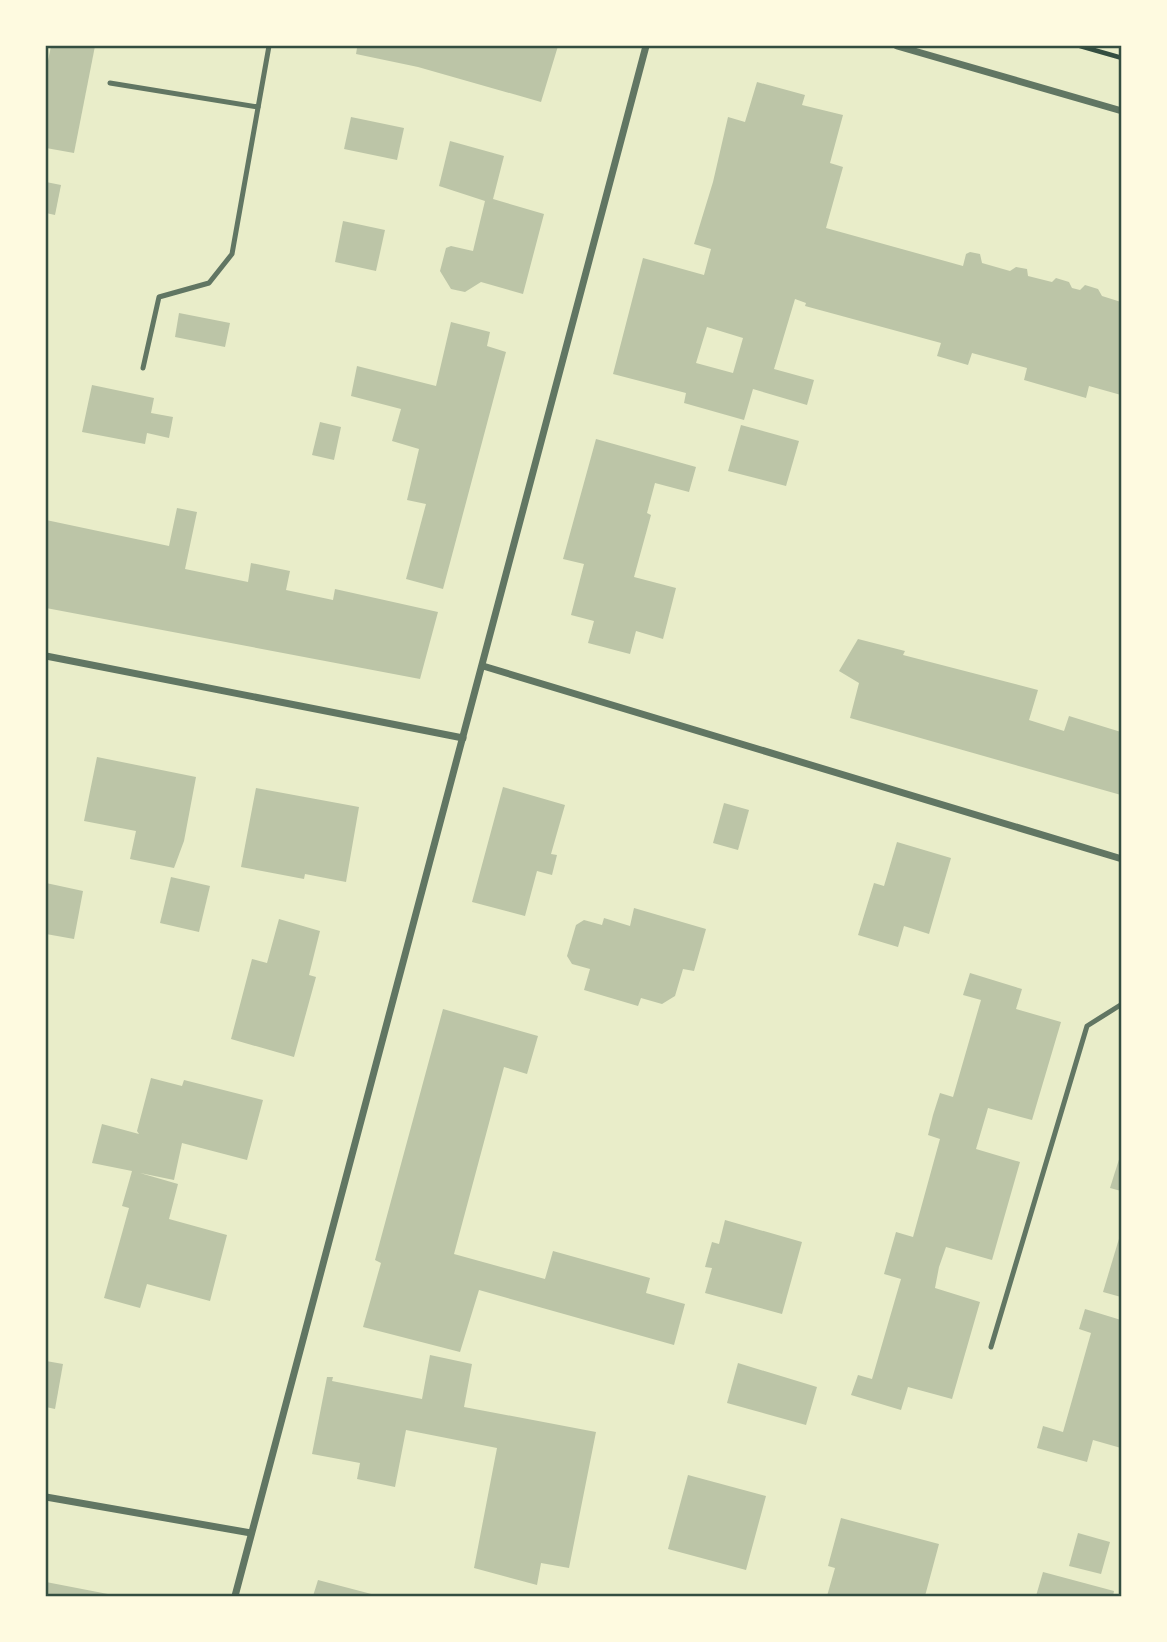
<svg xmlns="http://www.w3.org/2000/svg" width="1167" height="1642" font-family="'PT Sans Narrow',sans-serif">
<rect width="100%" height="100%" fill="#e9edc9"/>
<g fill="#bcc5a7" fill-rule="evenodd">
<polygon points="51,46 95,46 74,153 46,148 46,71"/>
<polygon points="351,46 558,46 541,102 418,67 356,54 357,48"/>
<path d="M757 82 805 95 802 105 843 115 830 163 843 167 826 228 963 266 966 254 970 252 980 254 982 263 1010 271 1016 267 1027 269 1028 276 1052 282 1056 278 1069 282 1072 288 1080 290 1085 285 1098 289 1102 296 1121 302V395L1089 386 1086 398 1024 380 1027 368 972 353 968 365 937 356 941 343 805 306 806 303 795 299 774 369 814 380 807 405 753 389 744 420 684 403 686 393 613 374 643 258 704 275 711 249 694 244 713 182 728 117 745 122ZM707 327 743 338 733 373 696 363Z"/>
<polygon points="351,117 404,128 397,160 344,149"/>
<polygon points="450,141 504,156 493,199 544,214 523,294 481,282 465,292 451,289 440,271 446,248 451,246 473,251 485,201 439,186"/>
<polygon points="46,182 61,185 55,215 46,213"/>
<polygon points="343,221 385,230 376,271 335,262"/>
<polygon points="179,313 230,323 225,347 175,337"/>
<polygon points="451,322 490,332 487,346 506,352 443,589 406,579 426,504 407,500 419,449 392,441 401,409 351,396 357,366 436,386"/>
<polygon points="92,385 154,398 151,413 173,417 169,438 147,433 145,444 82,432"/>
<polygon points="320,422 341,427 334,460 312,455"/>
<polygon points="741,425 799,441 786,486 728,471"/>
<polygon points="596,439 696,467 689,492 655,483 647,513 651,515 634,577 676,588 663,639 636,631 630,654 588,643 594,621 571,615 584,564 563,559"/>
<polygon points="177,508 197,512 185,569 248,582 251,563 290,571 286,590 333,600 335,589 438,612 420,679 46,608 46,520 169,546"/>
<polygon points="858,639 905,651 903,655 1038,690 1029,720 1064,731 1069,716 1121,732 1121,795 850,718 859,683 839,671"/>
<polygon points="97,757 196,777 184,841 174,868 130,859 136,831 84,821"/>
<polygon points="503,787 565,805 551,854 557,855 552,875 537,871 525,916 472,902"/>
<polygon points="256,788 359,807 346,882 305,874 304,879 241,867"/>
<polygon points="724,803 749,810 738,850 713,843"/>
<polygon points="897,842 951,858 929,934 904,926 898,947 858,935 874,883 884,886"/>
<polygon points="171,877 210,886 199,932 160,923"/>
<polygon points="46,883 83,891 74,939 46,934"/>
<polygon points="634,908 706,929 694,971 683,969 675,996 662,1004 641,998 638,1006 584,990 590,969 572,964 567,956 576,925 584,920 602,925 604,918 630,926"/>
<polygon points="279,919 320,931 309,975 316,977 294,1057 231,1039 252,959 267,963"/>
<polygon points="970,973 1022,989 1016,1009 1061,1022 1032,1120 988,1108 976,1149 1020,1162 992,1260 946,1247 939,1267 935,1288 980,1302 952,1399 908,1387 901,1410 851,1395 858,1375 872,1379 901,1279 884,1274 896,1232 913,1237 940,1139 928,1135 933,1115 940,1093 953,1097 981,1000 963,995"/>
<polygon points="443,1009 538,1036 527,1074 504,1067 454,1254 545,1279 553,1251 650,1278 646,1293 685,1304 674,1345 479,1290 460,1352 363,1327 381,1263 375,1260"/>
<polygon points="151,1078 182,1086 184,1080 263,1100 247,1160 182,1143 174,1180 140,1173 178,1184 169,1219 227,1235 210,1301 147,1284 140,1308 104,1298 129,1208 122,1206 132,1171 92,1163 102,1124 139,1134 137,1131"/>
<polygon points="1121,1153 1121,1191 1110,1188"/>
<polygon points="725,1220 802,1242 782,1314 705,1293 712,1268 705,1267 712,1242 719,1244"/>
<polygon points="1121,1232 1121,1297 1103,1292"/>
<polygon points="1085,1309 1121,1320 1121,1448 1093,1440 1087,1462 1037,1448 1043,1426 1063,1432 1091,1333 1079,1329"/>
<polygon points="430,1355 472,1364 464,1407 596,1432 569,1568 541,1563 537,1585 474,1568 497,1448 406,1430 395,1487 357,1479 360,1463 312,1454 327,1377 333,1377 332,1381 422,1399"/>
<polygon points="46,1361 63,1364 55,1409 46,1407"/>
<polygon points="738,1363 817,1387 806,1425 727,1403"/>
<polygon points="688,1475 766,1496 746,1570 668,1549"/>
<polygon points="841,1518 939,1544 925,1596 827,1596 835,1568 828,1566"/>
<polygon points="1078,1533 1110,1542 1101,1574 1069,1566"/>
<polygon points="1043,1572 1114,1591 1113,1596 1036,1596"/>
<polygon points="318,1580 379,1596 313,1596"/>
<polygon points="46,1582 113,1595 113,1596 46,1596"/>
</g>
<g fill="none" stroke-linecap="round" stroke-linejoin="round">
<polyline stroke="#344e41" stroke-width="4.5" points="1080,46 1122,58"/>
<g stroke="#617663" stroke-width="5">
<polyline points="110,83 258,107"/>
<polyline points="143,368 159,297 209,283 232,254 269,46"/>
<polyline points="991,1347 1087,1026 1122,1004"/>
</g>
<g stroke="#617663" stroke-width="7">
<polyline points="897,46 1122,111"/>
<polyline points="46,656 463,738"/>
<polyline points="483,666 1122,859"/>
<polyline points="46,1497 251,1533"/>
<polyline points="235,1596 646,46"/>
</g>
</g>
<rect width="1167" height="1642" fill="none" stroke="#fefae0" stroke-width="94"/>
<rect x="47" y="47" width="1073" height="1548" fill="none" stroke="#344e41" stroke-width="2.5"/>
</svg>
